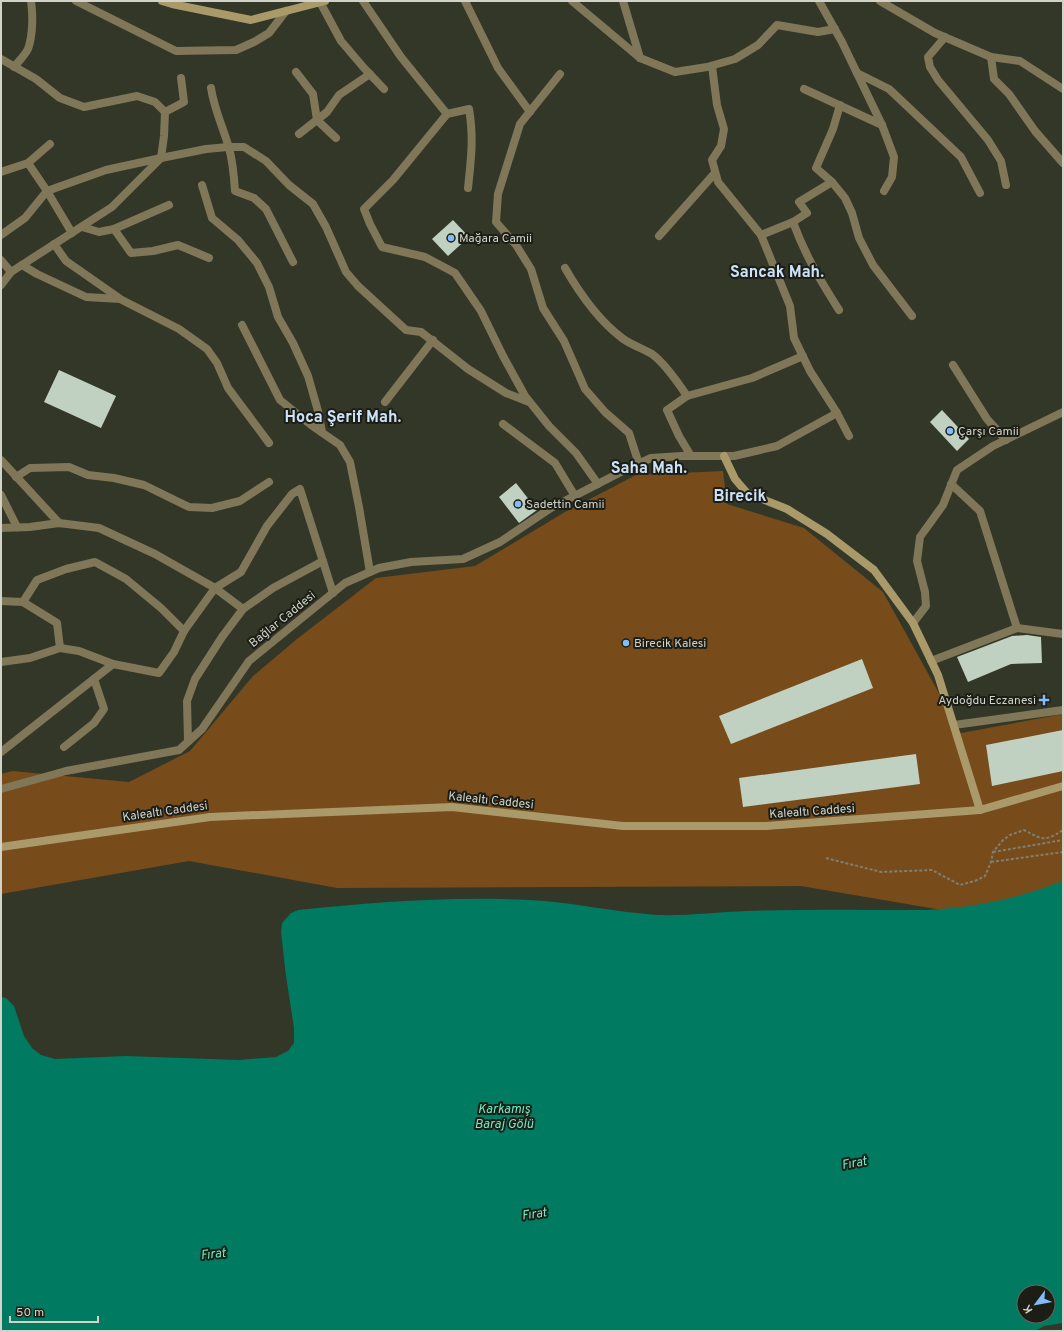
<svg xmlns="http://www.w3.org/2000/svg" width="1064" height="1332" font-family="Overpass,sans-serif">
<rect width="100%" height="100%" fill="#333727"/>
<polygon fill="#774b1a" points="723,471 727,504 804,528 883,592 961,733 1063,714 1063,916 995,919 801,886 337,888 189,861 1,894 1,774 12,771 129,782 190,751 253,676 297,639 376,578 475,566 565,512 636,475"/>
<path fill="#007a60" fill-rule="evenodd" d="M1063 881V1323L1044 1326 1035 1331H1V997L6 998 14 1006 24 1036 32 1048 41 1055 55 1059 126 1056 239 1060 276 1057 288 1051 294 1043V1028L286 976 281 932 282 923 291 913 298 910C374 902 452 896 529 900 572 902 614 912 657 915 687 916 717 912 746 911 806 909 866 910 926 910 973 908 1019 898 1063 881ZM1024 1292H1048V1316H1024Z"/>
<g fill="#c1d1c1">
<polygon points="453,220 469,237 448,256 432,239"/>
<polygon points="59,370 116,396 101,428 44,402"/>
<polygon points="942,410 969,439 957,451 930,422"/>
<polygon points="516,483 537,510 519,523 499,497"/>
<polygon points="1027,635 1041,637 1042,663 1011,664 968,682 957,657 1012,636"/>
<polygon points="862,659 873,688 731,744 719,716"/>
<polygon points="1063,730 1063,771 992,786 986,745"/>
<polygon points="916,754 920,784 743,807 739,778"/>
</g>
<g fill="none" stroke-linecap="round" stroke-linejoin="round">
<g stroke="#7e8174" stroke-width="2" stroke-dasharray="3 2" stroke-linecap="butt">
<polyline points="993,852 1063,840"/>
<path d="M826 858 881 872 932 870 960 885 975 881 985 876 991 862 993 852 1003 840 1010 835 1024 830C1043 840 1044 842 1063 830"/>
<polyline points="991,862 1063,852"/>
</g>
<g stroke="#807658" stroke-width="8">
<polyline points="76,1 176,51 236,50 254,42 269,33 286,11"/>
<polyline points="363,1 401,57 447,114 393,180 364,209 370,224 382,247 425,257 455,273 481,311 503,356 525,396 549,426 576,453 598,484"/>
<polyline points="465,1 498,68 530,112"/>
<polyline points="572,1 640,58 675,72 707,67 735,59 758,45 777,25 818,32 835,29"/>
<polyline points="623,1 640,58"/>
<polyline points="819,1 842,42 882,125 894,157 892,177 884,191"/>
<polyline points="880,1 935,33 991,57 1020,61 1063,89"/>
<polyline points="320,2 341,41 364,68 384,89"/>
<polyline points="945,37 928,57 930,67 938,80 988,140 1001,161 1006,185"/>
<polyline points="991,57 994,79 1009,94 1035,131 1063,163"/>
<polyline points="1,59 36,79 60,98 84,107 137,96 155,102 165,112"/>
<polyline points="712,66 717,105 724,129 721,146 712,160 718,182 761,235 790,306 794,338 810,371 837,413 849,436"/>
<path d="M14 67C19 61 25 55 28 49 33 35 33 15 31 1"/>
<polyline points="296,72 313,94 317,120 336,138"/>
<polyline points="857,73 889,89 961,157 980,193"/>
<polyline points="560,74 520,124 498,194 496,222 516,245 531,269 543,308 564,341 585,389 605,412 629,433 639,464"/>
<path d="M211 88C214 109 223 127 229 148 233 162 234 176 235 191L254 198 266 209 293 262"/>
<polyline points="804,89 882,125"/>
<path d="M447 114 469 109C474 137 471 160 468 188"/>
<polyline points="299,134 327,112 339,95 370,74"/>
<polyline points="28,163 47,191 72,233"/>
<polyline points="1,172 28,163 50,144"/>
<polyline points="832,182 845,198 852,213 859,238 873,265 912,316"/>
<polyline points="202,185 212,218 238,240 257,263 269,287 278,317 293,343 308,376 318,411 322,432"/>
<path d="M793 222C805 255 820 280 839 310"/>
<polyline points="82,227 99,232 114,229 169,205"/>
<polyline points="114,229 131,253 153,251 178,245 209,258"/>
<polyline points="1,235 25,218 47,191 106,170 161,158 206,149 228,147 244,147 266,161 289,185 313,204 326,227 346,272 358,286 406,330 421,332 468,369 506,393 529,402"/>
<polyline points="761,235 793,222 807,213 799,202 832,182 816,168 833,129 840,105"/>
<polyline points="659,236 715,173"/>
<polyline points="54,244 66,261 119,298"/>
<polyline points="1,260 11,272"/>
<polyline points="22,265 37,274 86,297 120,299 179,329 207,349 217,363 228,388 269,443"/>
<path d="M565 268C580 294 598 320 622 338 631 345 642 348 652 354 663 362 679 384 687 396L667 410 679 436 691 456"/>
<polyline points="1,285 11,272 112,207 161,158 164,136 165,112 184,102 181,78"/>
<polyline points="242,325 280,400 311,425 340,445 350,462 359,507 370,572"/>
<polyline points="953,365 987,419 1006,440"/>
<polyline points="687,396 752,378 803,356"/>
<polyline points="385,402 433,340"/>
<polyline points="503,424 555,463 575,496"/>
<polyline points="1,460 59,523"/>
<polyline points="16,477 30,468 69,467 88,475 114,478 144,485 189,507 212,508 240,501 269,482"/>
<polyline points="951,484 980,511 1017,628"/>
<polyline points="1,495 17,527"/>
<polyline points="1,528 30,527 59,523 99,528 155,554 215,588 243,609"/>
<polyline points="1,601 23,602 57,623 60,648"/>
<polyline points="23,602 37,580 66,569 95,562 126,579 161,608 184,631"/>
<polyline points="913,623 926,606 925,592 917,561 920,537 943,505 957,470 993,446 1063,412"/>
<polyline points="931,661 1017,628 1063,634"/>
<polyline points="1,662 30,658 60,648 79,651 113,664 159,673 174,652 184,631 215,588 241,572 267,526 292,494 300,489 333,593"/>
<polyline points="954,725 1063,710"/>
<polyline points="188,741 187,701 195,679 222,637 243,609 273,588 323,561"/>
<polyline points="64,747 94,723 104,709 94,679"/>
<polyline points="1,752 113,664"/>
<polyline points="1,789 66,771 179,750 202,729 249,661 345,583 379,568 411,562 463,559 500,542 551,508 623,471 651,458 681,456 734,456 777,446 837,413"/>
</g>
<g stroke="#aa9969" stroke-width="8">
<polyline points="162,1 172,4 251,20 325,1"/>
<polyline points="724,456 735,479 747,493 787,509 827,534 874,570 913,623 938,675 980,810"/>
<polyline points="1,847 210,817 452,807 623,826 766,826 980,810 1063,786"/>
</g>
</g>
<g fill="#82bcfa" stroke="#1c1e16" stroke-width="1.5">
<circle cx="451" cy="238" r="4"/>
<circle cx="950" cy="431" r="4"/>
<circle cx="518" cy="504" r="4"/>
<circle cx="626" cy="643" r="4"/>
<path d="M1042 694h4v4h4v4h-4v4h-4v-4h-4v-4h4z"/>
</g>
<g text-anchor="middle" stroke-width="4" stroke-linejoin="round" paint-order="stroke">
<g font-size="12" fill="#d1d3c9" stroke="#1c1e16" text-anchor="start">
<text x="459" y="242">Mağara Camii</text>
<text x="958" y="435">Çarşı Camii</text>
<text x="526" y="508">Sadettin Camii</text>
<text x="634" y="647">Birecik Kalesi</text>
<text x="1036" y="704" text-anchor="end">Aydoğdu Eczanesi</text>
</g>
<g font-size="12" fill="#d1d3c9" stroke="#1c1e16">
<text transform="translate(282 619) rotate(-39)" y="4">Bağlar Caddesi</text>
<text transform="translate(491 800) rotate(6)" y="4">Kalealtı Caddesi</text>
<text transform="translate(165 811) rotate(-8)" y="4">Kalealtı Caddesi</text>
<text transform="translate(812 811) rotate(-4)" y="4">Kalealtı Caddesi</text>
</g>
<g font-size="13" font-style="italic" fill="#69eec7" stroke="#1c1e16">
<text x="504" y="1113">Karkamış<tspan x="504" dy="15">Baraj Gölü</tspan></text>
<text transform="translate(854 1162) rotate(-11)" y="5">Fırat</text>
<text transform="translate(534 1213) rotate(-8)" y="5">Fırat</text>
<text transform="translate(213 1253) rotate(-6)" y="5">Fırat</text>
</g>
<g font-size="16" font-weight="bold" fill="#cce2f9" stroke="#1c1e16">
<text x="777" y="277">Sancak Mah.</text>
<text x="343" y="422">Hoca Şerif Mah.</text>
<text x="649" y="473">Saha Mah.</text>
<text x="740" y="501">Birecik</text>
</g>
</g>
<rect width="1064" height="1332" fill="none" stroke="#d1d3c9" stroke-width="4"/>
<g transform="translate(1036 1304) rotate(238)"><circle r="19" fill="#1c1e16" stroke="#64665e"/>
<path d="M0-3L7 15L0 10L-7 15Z" fill="#82bcfa"/>
<text y="-6" font-size="11" font-weight="bold" text-anchor="middle" fill="#d1d3c9">K</text>
</g>
<path d="M10 1316v6h88v-6" fill="none" stroke="#d1d3c9" stroke-width="2"/>
<text x="16" y="1316" font-size="12" fill="#d1d3c9" stroke="#1c1e16" stroke-width="3" paint-order="stroke">50 m</text>
</svg>
